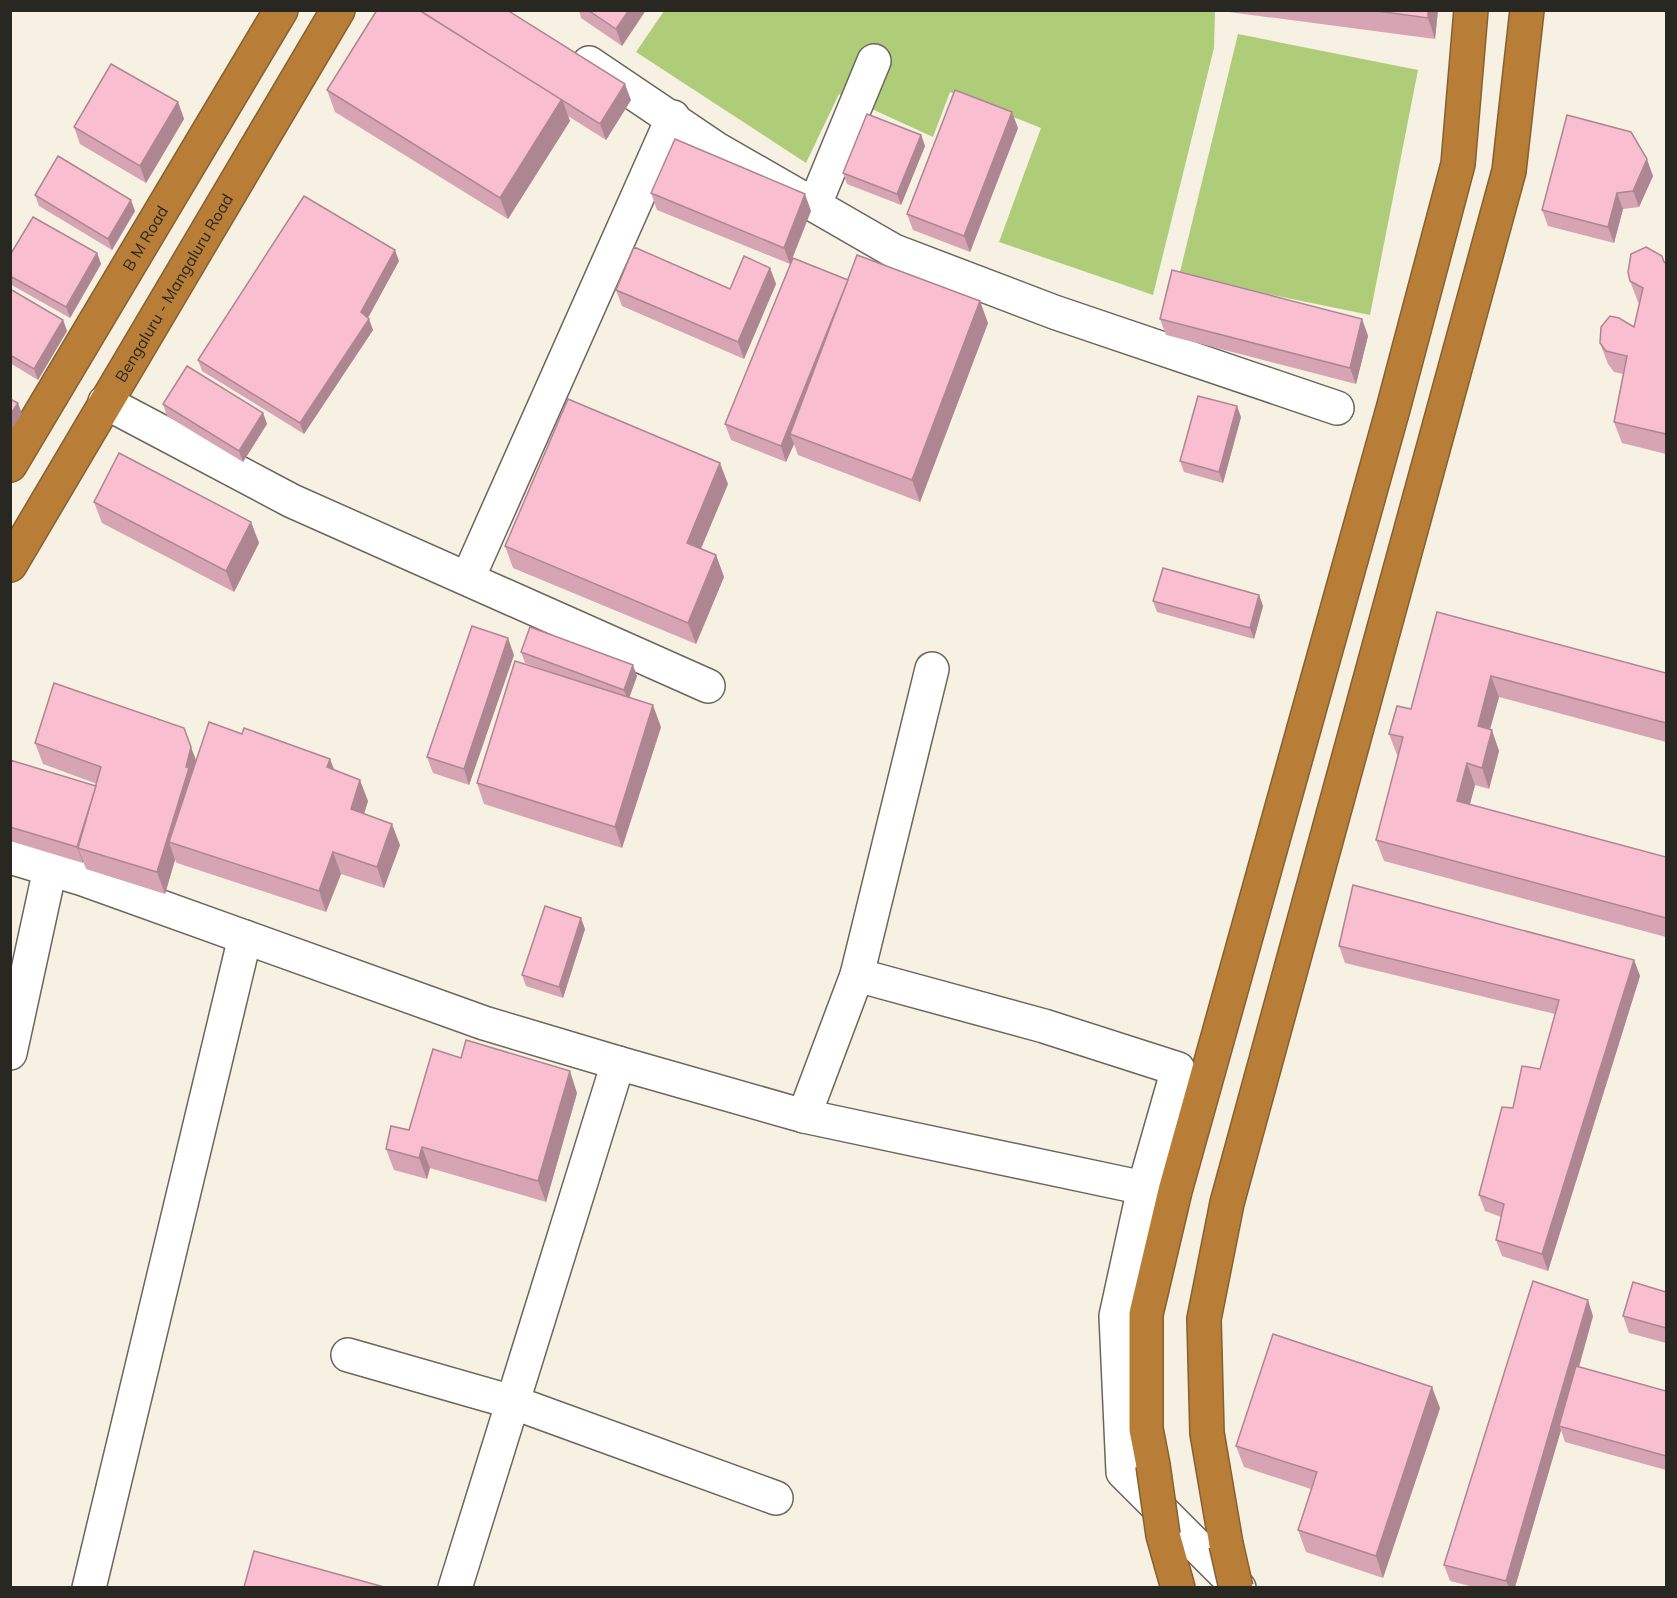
<svg xmlns="http://www.w3.org/2000/svg" width="1677" height="1598" font-family="Mulish,sans-serif">
<rect width="100%" height="100%" fill="#f7f1e3"/>
<g fill="#afcd79">
<polygon points="664,11 1215,11 1214,48 1153,295 999,242 1041,128 950,92 933,137 839,94 806,163 636,52"/>
<polygon points="1238,34 1418,70 1370,315 1179,276"/>
</g>
<g fill="none" stroke-linecap="round" stroke-linejoin="round">
<defs>
<g id="minor">
<polyline points="589,63 715,148 894,251 1054,312 1337,408"/>
<polyline points="815,204 874,61"/>
<polyline points="105,402 292,501 708,686"/>
<polyline points="468,578 673,117"/>
<polyline points="10,857 83,879 484,1023 618,1063 804,1116 1144,1188"/>
<polyline points="857,975 1044,1026 1178,1069 1144,1188 1116,1316 1123,1472 1239,1588"/>
<polyline points="10,1053 50,869"/>
<polyline points="804,1116 857,975 932,669"/>
<polyline points="348,1355 512,1402 776,1498"/>
<polyline points="89,1588 245,937"/>
<polyline points="455,1588 618,1063"/>
</g>
<g id="highway">
<path id="s1" d="M10 465 281 10"/>
<path id="s2" d="M10 565 338 10"/>
<polyline points="1153,1465 1146,1429 1146,1314 1175,1191 1393,409 1458,164 1471,10"/>
<polyline points="1163,1535 1178,1588"/>
<polyline points="1226,1544 1207,1433 1204,1319 1227,1203 1509,171 1527,10"/>
</g>
</defs>
<use href="#minor" stroke="#6b665a" stroke-width="36"/>
<use href="#highway" stroke="#86602f" stroke-width="36"/>
<use href="#minor" stroke="#fff" stroke-width="33"/>
<use href="#highway" stroke="#b87e37" stroke-width="33"/>
<defs>
<g id="highway-bridge">
<polyline points="1153,1465 1163,1535"/>
<polyline points="1226,1544 1236,1588"/>
</g>
</defs>
<use href="#highway-bridge" stroke="#86602f" stroke-width="36" stroke-linecap="butt"/>
<use href="#highway-bridge" stroke="#b87e37" stroke-width="33"/>
</g>
<g fill="#d6a4b3">
<polygon points="579,10 646,10 622,46 581,18"/>
<polygon points="1228,10 1438,10 1435,39 1229,12"/>
<polygon points="327,90 631,100 606,140 568,116 570,121 508,219 335,112"/>
<polygon points="178,102 184,119 146,183 80,144 74,127"/>
<polygon points="1018,128 970,252 913,230 907,214"/>
<polygon points="921,135 925,146 901,205 847,184 843,173"/>
<polygon points="1653,176 1639,207 1623,209 1614,243 1548,226 1542,210"/>
<polygon points="651,193 811,211 790,264 657,210"/>
<polygon points="35,195 135,211 112,250 39,206"/>
<polygon points="97,253 101,264 70,318 10,284 10,255"/>
<polygon points="399,261 368,318 373,330 304,434 202,371 198,360"/>
<polygon points="1664,262 1666,263 1666,454 1622,443 1614,422 1623,374 1614,372 1608,364 1600,343 1634,327 1639,303 1638,302 1630,281"/>
<polygon points="770,268 776,284 744,359 622,306 616,290 730,289"/>
<polygon points="848,280 988,323 920,502 798,455 794,444 786,462 731,440 725,424"/>
<polygon points="10,289 63,320 67,331 38,380 10,363"/>
<polygon points="1160,319 1362,319 1368,336 1356,384 1166,335"/>
<polygon points="163,404 263,413 267,424 243,462 167,416"/>
<polygon points="1241,417 1223,483 1184,472 1180,461"/>
<polygon points="728,484 701,549 716,555 724,577 696,644 513,568 505,546"/>
<polygon points="94,502 251,522 259,543 234,592 102,523"/>
<polygon points="1259,595 1263,606 1254,639 1157,612 1153,601"/>
<polygon points="1437,612 1666,673 1666,742 1499,697 1490,729 1499,751 1489,789 1475,785 1470,804 1666,857 1666,937 1384,861 1376,840 1399,755 1397,755 1389,734 1411,709"/>
<polygon points="521,652 637,676 629,698 661,727 622,848 484,804 477,783 562,676 525,663"/>
<polygon points="514,655 469,785 433,773 427,757"/>
<polygon points="242,734 330,759 334,770 368,801 364,814 400,845 384,888 341,874 326,912 177,863 175,860 165,894 86,869 83,861 83,863 10,841 10,760 96,786 97,784 43,764 35,743 196,760"/>
<polygon points="585,929 563,998 526,986 522,975"/>
<polygon points="1339,946 1634,960 1640,976 1548,1271 1502,1256 1496,1240 1501,1217 1485,1211 1479,1195 1513,1108 1540,1069 1555,1014 1345,963"/>
<polygon points="577,1093 546,1202 430,1168 427,1179 394,1170 386,1149 409,1130"/>
<polygon points="1666,1292 1666,1343 1629,1333 1623,1316"/>
<polygon points="1593,1316 1579,1367 1666,1391 1666,1470 1565,1442 1561,1430 1515,1587 1474,1587 1450,1581 1444,1565"/>
<polygon points="1440,1408 1383,1578 1306,1552 1298,1530 1311,1489 1244,1467 1236,1446"/>
</g>
<g fill="#ae8692">
<polygon points="629,10 646,10 622,46 616,29"/>
<polygon points="1428,10 1438,10 1435,39 1428,18"/>
<polygon points="625,84 631,100 606,140 600,124"/>
<polygon points="562,99 570,121 508,219 500,198"/>
<polygon points="178,102 184,119 146,183 140,166"/>
<polygon points="1012,112 1018,128 970,252 964,236"/>
<polygon points="921,135 925,146 901,205 897,194"/>
<polygon points="1647,159 1653,176 1639,207 1633,191"/>
<polygon points="1617,193 1623,209 1614,243 1608,227"/>
<polygon points="805,194 811,211 790,264 784,248"/>
<polygon points="131,200 135,211 112,250 108,239"/>
<polygon points="395,250 399,261 365,323 361,312"/>
<polygon points="97,253 101,264 70,318 66,307"/>
<polygon points="770,268 776,284 744,359 738,342"/>
<polygon points="848,280 790,434 794,444 786,462 781,446"/>
<polygon points="980,301 988,323 920,502 912,480"/>
<polygon points="369,319 373,330 304,434 300,423"/>
<polygon points="1362,319 1368,336 1356,384 1350,368"/>
<polygon points="63,320 67,331 38,380 34,369"/>
<polygon points="18,403 22,414 10,432 10,415"/>
<polygon points="1237,406 1241,417 1223,483 1219,472"/>
<polygon points="263,413 267,424 243,462 239,451"/>
<polygon points="720,463 728,484 694,565 687,543"/>
<polygon points="251,522 259,543 234,592 226,571"/>
<polygon points="716,555 724,577 696,644 688,623"/>
<polygon points="1259,595 1263,606 1254,639 1250,628"/>
<polygon points="508,638 514,655 469,785 464,769"/>
<polygon points="633,665 637,676 628,701 624,690"/>
<polygon points="1491,676 1499,697 1485,747 1478,726"/>
<polygon points="653,705 661,727 622,848 615,827"/>
<polygon points="1492,730 1499,751 1489,789 1482,768"/>
<polygon points="191,747 199,768 169,842 175,860 165,894 157,872"/>
<polygon points="330,759 338,780 327,767"/>
<polygon points="1467,763 1475,785 1465,822 1457,801"/>
<polygon points="360,780 368,801 359,830 351,809"/>
<polygon points="96,786 78,848 83,861 83,863 77,847"/>
<polygon points="392,824 400,845 384,888 377,867"/>
<polygon points="333,852 341,874 326,912 319,891"/>
<polygon points="581,918 585,929 563,998 559,987"/>
<polygon points="1634,960 1640,976 1548,1271 1542,1254"/>
<polygon points="570,1071 577,1093 546,1202 538,1181"/>
<polygon points="422,1147 430,1168 427,1179 419,1158"/>
<polygon points="1588,1300 1593,1316 1562,1427 1559,1426 1561,1430 1515,1587 1509,1587 1506,1581"/>
<polygon points="1432,1387 1440,1408 1383,1578 1376,1556"/>
</g>
<g fill="#f9bfd0" stroke="#ae8692" stroke-width="1.5">
<polygon points="377,10 419,10 562,99 500,198 327,90"/>
<polygon points="419,10 507,10 625,84 600,124"/>
<polygon points="588,10 629,10 616,29"/>
<polygon points="1370,10 1428,10 1428,18"/>
<polygon points="111,64 178,102 140,166 74,127"/>
<polygon points="955,90 1012,112 964,236 907,214"/>
<polygon points="867,114 921,135 897,194 843,173"/>
<polygon points="1567,115 1631,132 1647,159 1633,191 1617,193 1608,227 1542,210"/>
<polygon points="675,139 805,194 784,248 651,193"/>
<polygon points="58,156 131,200 108,239 35,195"/>
<polygon points="304,196 395,250 361,312 369,319 300,423 198,360"/>
<polygon points="33,217 97,253 66,307 10,276 10,255"/>
<polygon points="634,247 730,289 744,256 770,268 738,342 616,290"/>
<polygon points="1646,247 1662,256 1664,262 1666,263 1666,434 1614,422 1627,356 1606,351 1600,343 1601,327 1610,316 1619,318 1634,327 1643,288 1630,281 1628,272 1631,254"/>
<polygon points="857,255 980,301 912,480 790,434"/>
<polygon points="793,258 848,280 781,446 725,424"/>
<polygon points="1172,270 1362,319 1350,368 1160,319"/>
<polygon points="10,289 63,320 34,369 10,355"/>
<polygon points="187,366 263,413 239,451 163,404"/>
<polygon points="1198,396 1237,406 1219,472 1180,461"/>
<polygon points="10,399 18,403 10,415"/>
<polygon points="568,399 720,463 687,543 716,555 688,623 505,546"/>
<polygon points="119,453 251,522 226,571 94,502"/>
<polygon points="1163,568 1259,595 1250,628 1153,601"/>
<polygon points="1437,612 1666,673 1666,723 1491,676 1478,726 1492,730 1482,768 1467,763 1457,801 1666,857 1666,918 1376,840 1403,737 1389,734 1397,706 1411,709"/>
<polygon points="472,626 508,638 464,769 427,757"/>
<polygon points="530,627 633,665 624,690 521,652"/>
<polygon points="515,661 653,705 615,827 477,783"/>
<polygon points="54,683 184,728 191,747 186,767 189,768 157,872 78,848 101,767 35,743"/>
<polygon points="209,722 242,734 244,728 330,759 327,767 360,780 351,809 392,824 377,867 333,852 319,891 169,842"/>
<polygon points="10,760 96,786 77,847 10,827"/>
<polygon points="1353,885 1634,960 1542,1254 1496,1240 1504,1204 1479,1195 1502,1107 1513,1108 1522,1066 1540,1069 1559,1000 1339,946"/>
<polygon points="545,906 581,918 559,987 522,975"/>
<polygon points="466,1040 570,1071 538,1181 422,1147 419,1158 386,1149 391,1126 409,1130 433,1049 461,1058"/>
<polygon points="1533,1281 1588,1300 1506,1581 1444,1565"/>
<polygon points="1633,1282 1666,1292 1666,1328 1623,1316"/>
<polygon points="1273,1334 1432,1387 1376,1556 1298,1530 1317,1472 1236,1446"/>
<polygon points="1576,1366 1666,1391 1666,1456 1559,1426"/>
<polygon points="254,1551 384,1587 244,1587"/>
</g>
<g text-anchor="middle" stroke-width="5" stroke-linejoin="round" paint-order="stroke">
<g font-size="16" fill="#292721" stroke="#fff">
<text dy="6" stroke="none"><textPath href="#s1" startOffset="264">B M Road</textPath></text>
<text dy="6" stroke="none"><textPath href="#s2" startOffset="322">Bengaluru - Mangaluru Road</textPath></text>
</g>
</g>
<rect width="1677" height="1598" fill="none" stroke="#292721" stroke-width="24"/>
</svg>
